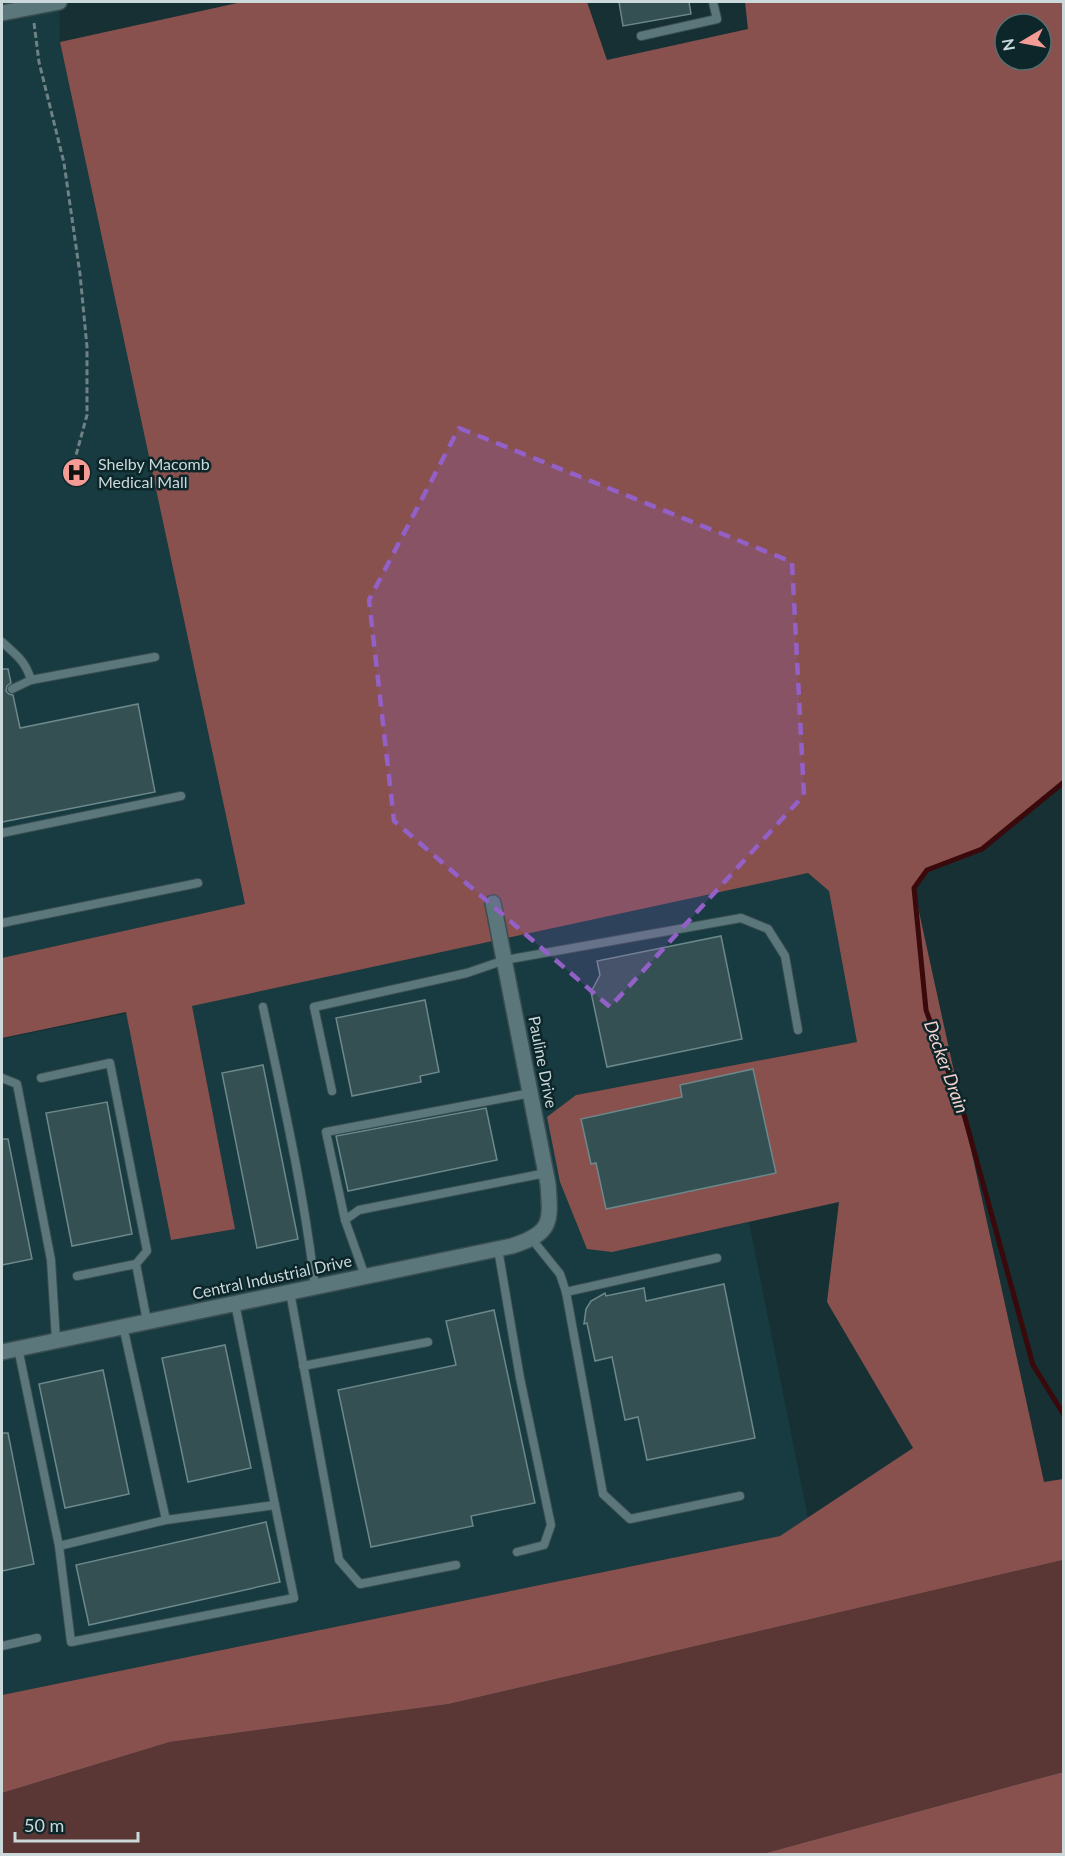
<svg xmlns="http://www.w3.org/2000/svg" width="1065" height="1856" font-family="Lato,sans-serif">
<rect width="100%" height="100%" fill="#163034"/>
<g fill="#173b40">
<polygon points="59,2 60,42 245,904 2,958 2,14"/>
<polygon points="808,873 829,891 857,1042 576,1095 612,1252 749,1222 808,1518 780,1536 2,1695 2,1039"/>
</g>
<polygon fill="#5a3634" points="1063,1560 1063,1772 762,1854 2,1854 2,1793 170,1742 449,1704"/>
<g fill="#88514e" fill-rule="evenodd">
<path d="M242 2H587L607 60 748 29 745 2H1063V782L982 849 927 870 914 889 1044 1482 1063 1479V1560L449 1704 170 1742 2 1793V1695L780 1536 913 1448 827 1302 839 1202 612 1252 587 1249 560 1182 547 1117 576 1095 857 1042 829 891 808 873 192 1006 235 1229 171 1240 126 1012 2 1038V958L245 904 60 42ZM1005 24H1041V60H1005Z"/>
<polygon points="1063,1772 1063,1854 762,1854"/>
</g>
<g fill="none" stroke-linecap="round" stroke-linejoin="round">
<polyline stroke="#39090b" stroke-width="5" points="1064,782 982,849 927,870 914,888 926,1010 965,1118 1033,1365 1064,1415"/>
</g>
<g fill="#355053" stroke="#6c888b" stroke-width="1.5">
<polygon points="619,2 689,2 691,14 623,26"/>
<polygon points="2,669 8,669 11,683 7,686 6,691 9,694 13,695 20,728 138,704 155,792 2,822"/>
<polygon points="721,936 742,1039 607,1067 591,992 600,975 597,961"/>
<polygon points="425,1000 439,1072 420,1076 421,1082 352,1096 336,1018"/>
<polygon points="263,1065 298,1239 257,1248 222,1073"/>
<polygon points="753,1069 776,1173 606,1209 596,1163 591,1164 581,1119 682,1097 680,1085"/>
<polygon points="107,1102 132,1234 72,1246 46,1113"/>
<polygon points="486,1108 497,1160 348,1191 336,1136"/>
<polygon points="2,1139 8,1139 32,1259 2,1265"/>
<polygon points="724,1284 755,1438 647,1460 638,1417 625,1420 612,1357 595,1361 587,1323 584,1324 586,1309 591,1301 605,1293 606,1296 644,1288 646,1301"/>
<polygon points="494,1310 535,1503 471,1516 473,1526 371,1547 338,1390 456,1365 446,1321"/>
<polygon points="225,1345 251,1468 188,1482 162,1358"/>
<polygon points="103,1370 129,1494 65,1508 39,1384"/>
<polygon points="2,1433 8,1433 34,1564 2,1571"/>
<polygon points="266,1522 280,1582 89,1625 76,1565"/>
</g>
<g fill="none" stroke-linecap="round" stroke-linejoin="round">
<defs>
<g id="lane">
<polyline points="641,36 717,19 713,2"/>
<path d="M2 642C16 655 25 660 31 680"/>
<polyline points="12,689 31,680 155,657"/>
<polyline points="2,833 181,796"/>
<polyline points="2,923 198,883"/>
<path d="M263 1007C283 1100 304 1192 315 1287"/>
<polyline points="2,1078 17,1084 51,1260 56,1340"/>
<polyline points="41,1078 110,1063 147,1251 136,1264"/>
<polyline points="332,1091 314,1007 467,973 505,960 741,918 768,929 785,956 798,1030"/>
<polyline points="345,1220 326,1132 531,1093"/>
<polyline points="531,1238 560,1274 566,1292 603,1494 630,1519 740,1496"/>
<polyline points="498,1249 520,1378 551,1525 544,1545 517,1552"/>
<polyline points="77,1276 136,1264 147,1321"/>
<polyline points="365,1276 345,1220 359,1210 546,1173"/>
<polyline points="290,1292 339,1560 360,1584 456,1565"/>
<polyline points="566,1292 717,1258"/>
<polyline points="235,1303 275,1505"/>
<polyline points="123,1326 166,1520 59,1546 71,1642 294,1598 275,1505 166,1520"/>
<polyline points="18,1348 59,1546"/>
<polyline points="303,1366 428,1342"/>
<polyline points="2,1646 37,1638"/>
</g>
<path id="street" d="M2 1352 512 1246C552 1233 551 1223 548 1184L493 903"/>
<polyline id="secondary" points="2,13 59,2"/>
</defs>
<use href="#lane" stroke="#394e51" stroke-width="10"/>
<use href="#street" stroke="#394e51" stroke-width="18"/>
<use href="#secondary" stroke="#394e51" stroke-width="18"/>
<polyline stroke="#6e8285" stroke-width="3" stroke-dasharray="6 3" stroke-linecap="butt" points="34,23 39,62 64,163 80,274 87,347 87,415 72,470"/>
<use href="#lane" stroke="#5c777b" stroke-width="8"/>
<use href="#street" stroke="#5c777b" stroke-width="15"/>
<use href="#secondary" stroke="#5c777b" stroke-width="15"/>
</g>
<path fill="#9360c7" fill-opacity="0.2" stroke="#9360c7" stroke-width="4.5" stroke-dasharray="12 8" stroke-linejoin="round" d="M459 428 792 562 804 795 610 1007 394 821 369 600Z"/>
<defs>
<symbol id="hospital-disc" viewBox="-11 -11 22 22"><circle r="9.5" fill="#f59b96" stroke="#0c262a"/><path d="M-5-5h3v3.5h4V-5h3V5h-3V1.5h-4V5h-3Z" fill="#111"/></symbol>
</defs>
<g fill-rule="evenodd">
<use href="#hospital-disc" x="60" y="456" width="33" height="33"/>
</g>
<g text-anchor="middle" stroke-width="5" stroke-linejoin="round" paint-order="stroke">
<g font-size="16" fill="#cbd9db" stroke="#0c262a" text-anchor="start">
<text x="98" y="470">Shelby Macomb<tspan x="98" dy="18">Medical Mall</tspan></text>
</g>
<g font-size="16" fill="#cbd9db" stroke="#0c262a">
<text transform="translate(543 1062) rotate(79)" y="6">Pauline Drive</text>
<text transform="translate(272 1277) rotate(-12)" y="6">Central Industrial Drive</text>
</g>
<g font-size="18" font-style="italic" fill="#f6d1ce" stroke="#0c262a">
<text transform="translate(946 1067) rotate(70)" y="6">Decker Drain</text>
</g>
</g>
<rect width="1065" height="1856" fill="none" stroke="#cbd9db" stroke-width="6"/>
<g transform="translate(1023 42) rotate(260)"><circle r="28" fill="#0c262a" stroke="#586e71" stroke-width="1.5"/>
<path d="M0-4.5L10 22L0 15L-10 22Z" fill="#f59b96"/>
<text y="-9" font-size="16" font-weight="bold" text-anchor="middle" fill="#cbd9db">N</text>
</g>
<path d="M15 1832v9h123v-9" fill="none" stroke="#cbd9db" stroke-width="3"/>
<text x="24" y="1832" font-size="18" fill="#cbd9db" stroke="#0c262a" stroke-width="4.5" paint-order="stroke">50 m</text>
</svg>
